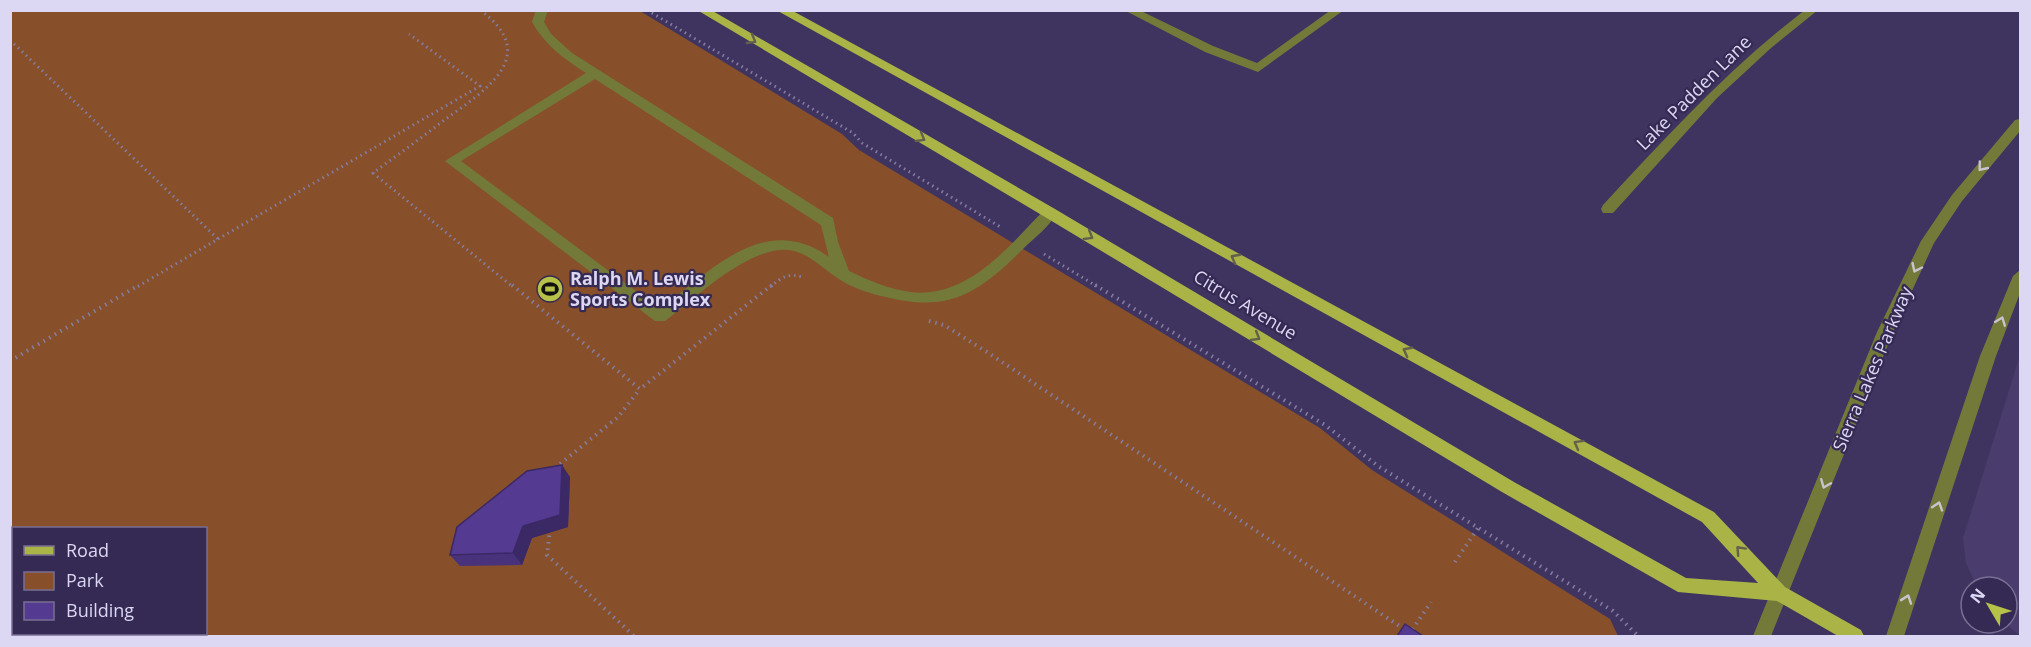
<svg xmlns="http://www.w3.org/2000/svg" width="2031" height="647" font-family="'Open Sans',sans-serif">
<rect width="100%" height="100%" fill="#3f345f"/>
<polygon fill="#4a3d6e" points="2020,355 2020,636 2005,623 2007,587 1977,587 1966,563 1963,538"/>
<path fill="#87502a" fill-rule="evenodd" d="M10 11H640L842 134 859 150 1320 428 1372 470 1610 619 1618 636H11ZM14 528H206V634H14Z"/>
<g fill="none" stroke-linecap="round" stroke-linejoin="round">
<g stroke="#857da1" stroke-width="3" stroke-dasharray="1.5 4" stroke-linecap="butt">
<path d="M480 10C543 56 484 91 443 121 420 139 396 156 373 173L513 287"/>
<polyline points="647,10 853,133 862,143 1002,228"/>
<polyline points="10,40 218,239 137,287"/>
<polyline points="218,239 480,86 409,34"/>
<polyline points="1044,254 1098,287"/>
<path d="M770 287C782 277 788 273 803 277"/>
</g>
<g stroke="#857da1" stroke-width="4" stroke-dasharray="1.5 5" stroke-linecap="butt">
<polyline points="512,285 640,389 772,285"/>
<polyline points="1095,285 1325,425 1378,466 1613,611 1638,636"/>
<polyline points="929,321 944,325 987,352 1410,633 1431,602"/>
<polyline points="10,361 139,285"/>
<polyline points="555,468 618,417 640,389"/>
<polyline points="550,529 547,555 634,636"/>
<polyline points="1455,562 1478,528"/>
</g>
<g fill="#737a39" fill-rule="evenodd">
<path d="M536 10H548L544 22 551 34 572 53 833 218 838 242 849 271C868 280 888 289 910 292 968 299 1008 247 1045 209H1055L1057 213C1049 227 1034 238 1023 249 979 293 949 313 886 297 871 294 852 288 839 279 821 268 804 247 780 250 740 254 697 297 665 321H655L445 161 586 73C564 59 545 45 532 22ZM595 79 821 225 829 257C764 211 711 271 660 309L461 161Z"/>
<polygon points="1124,10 1139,10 1213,46 1257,63 1331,10 1344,10 1258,72 1205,52"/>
<path d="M1805 10H1818L1771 48 1717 98 1613 213H1603L1601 209 1603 205C1667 136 1729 68 1805 10Z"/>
<polygon points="2020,119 2020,131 1962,201 1934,243 1893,332 1771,636 1753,636 1877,332 1921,241 1952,195 2015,120"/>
<polygon points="2020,270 2020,293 1996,356 1904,636 1886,636 1980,356 2013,276"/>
</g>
<polygon fill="#a9b346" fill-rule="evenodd" points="697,10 711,10 1055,209 1514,482 1686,578 1758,583 1702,522 776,10 791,10 1714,512 1785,587 1861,630 1864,636 1838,636 1777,601 1678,592 1502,492 1045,217"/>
</g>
<polygon fill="#48327c" points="570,477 568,527 532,538 522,565 460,566 450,555"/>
<polygon fill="#3b2965" points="562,465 570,477 568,527 532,538 522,565 513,553 523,526"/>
<g fill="#543a90" stroke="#3b2965" stroke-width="1.5">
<polygon points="562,465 560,515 523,526 513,553 450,555 457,527 527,471"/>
<polygon points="1405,624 1423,636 1397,636"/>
</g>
<defs><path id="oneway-chevron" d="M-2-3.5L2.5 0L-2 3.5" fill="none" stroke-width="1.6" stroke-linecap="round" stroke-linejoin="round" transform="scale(1.5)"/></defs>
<g stroke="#63614e">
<use href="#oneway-chevron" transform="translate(752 40) rotate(30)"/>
<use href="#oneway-chevron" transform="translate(921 138) rotate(30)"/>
<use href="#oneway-chevron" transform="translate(1089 236) rotate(31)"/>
<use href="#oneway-chevron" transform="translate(1235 258) rotate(-152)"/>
<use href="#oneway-chevron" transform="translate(1256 337) rotate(31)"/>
<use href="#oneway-chevron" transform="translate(1407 351) rotate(-152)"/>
<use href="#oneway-chevron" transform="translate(1578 444) rotate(-151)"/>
<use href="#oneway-chevron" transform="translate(1740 550) rotate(-133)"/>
</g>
<g stroke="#c7c4cd">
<use href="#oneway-chevron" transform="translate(1982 167) rotate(129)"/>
<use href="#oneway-chevron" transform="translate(1916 268) rotate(115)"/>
<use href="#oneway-chevron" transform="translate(2001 321) rotate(-69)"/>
<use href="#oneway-chevron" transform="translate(1825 484) rotate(112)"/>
<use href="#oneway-chevron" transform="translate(1938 506) rotate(-72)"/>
<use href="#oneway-chevron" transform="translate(1907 599) rotate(-71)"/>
</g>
<defs>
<symbol id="stadium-disc" viewBox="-11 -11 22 22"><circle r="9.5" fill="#b6c148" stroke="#352a54"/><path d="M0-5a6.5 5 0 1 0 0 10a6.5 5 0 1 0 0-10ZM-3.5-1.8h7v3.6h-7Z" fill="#111"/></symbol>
</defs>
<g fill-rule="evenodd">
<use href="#stadium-disc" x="535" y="274" width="30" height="30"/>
</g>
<g text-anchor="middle" stroke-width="4.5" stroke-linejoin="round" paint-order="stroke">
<g font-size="18" fill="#dcd7f2" stroke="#352a54">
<text transform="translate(1694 93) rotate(-45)" y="6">Lake Padden Lane</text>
<text transform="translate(1245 305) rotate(31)" y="6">Citrus Avenue</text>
<text transform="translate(1873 369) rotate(-67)" y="6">Sierra Lakes Parkway</text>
</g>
<g font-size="18" font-weight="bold" fill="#dcd7f2" stroke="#352a54" text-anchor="start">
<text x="570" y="285">Ralph M. Lewis<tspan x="570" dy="21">Sports Complex</tspan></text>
</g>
</g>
<rect width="2031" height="647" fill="none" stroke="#dcd7f2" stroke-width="24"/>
<rect x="12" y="527" width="195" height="108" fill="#352a54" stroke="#786f93" stroke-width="1.5"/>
<rect x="24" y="546" width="30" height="9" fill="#a9b346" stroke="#786f93" stroke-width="1.5"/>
<text x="66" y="557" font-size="18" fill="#dcd7f2">Road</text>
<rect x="24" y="572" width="30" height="18" fill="#87502a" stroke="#786f93" stroke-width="1.5"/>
<text x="66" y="587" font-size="18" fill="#dcd7f2">Park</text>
<rect x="24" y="602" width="30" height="18" fill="#543a90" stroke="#786f93" stroke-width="1.5"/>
<text x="66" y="617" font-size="18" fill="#dcd7f2">Building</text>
<g transform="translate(1989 605) rotate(309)"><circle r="28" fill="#352a54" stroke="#786f93" stroke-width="1.5"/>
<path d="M0-4.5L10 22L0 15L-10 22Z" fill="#b6c148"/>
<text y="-9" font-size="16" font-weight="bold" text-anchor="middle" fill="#dcd7f2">N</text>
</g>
</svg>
